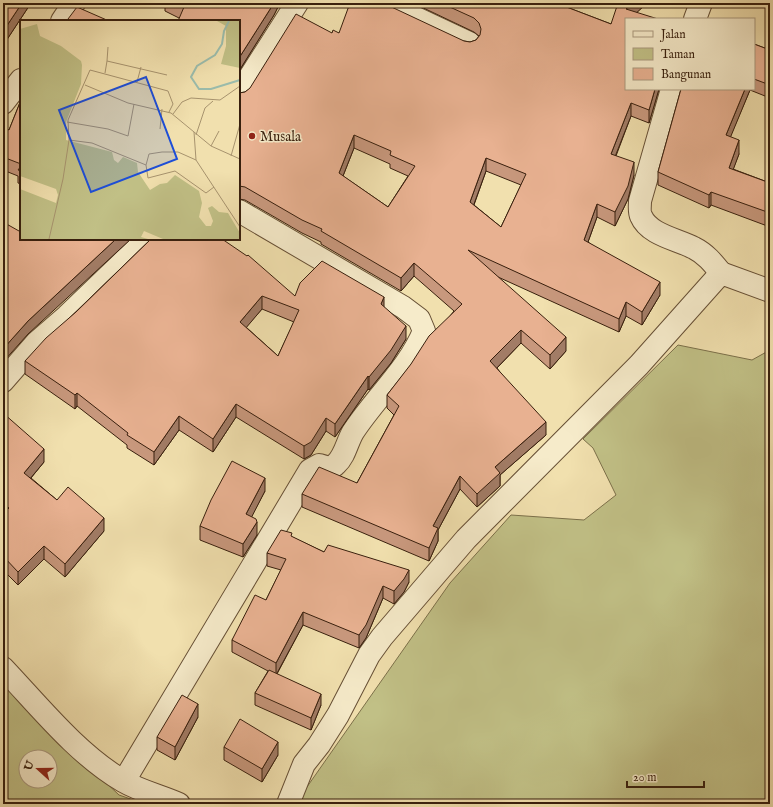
<svg xmlns="http://www.w3.org/2000/svg" width="773" height="807" font-family="'IM FELL English',serif">
<rect width="100%" height="100%" fill="#f1e0ae"/>
<filter id="stains"><feTurbulence type="fractalNoise" baseFrequency=".005" numOctaves="4"/><feColorMatrix values="0 0 0 0 .2 0 0 0 0 .09 0 0 0 0 .02 0 0 0 .5 -.17"/></filter>
<radialGradient id="worn" r=".72"><stop offset=".6" stop-color="#630" stop-opacity="0"/><stop offset="1" stop-color="#630" stop-opacity=".3"/></radialGradient>
<g fill="#c1c086" stroke="#7c704a" fill-rule="evenodd">
<polygon points="678,345 752,360 770,350 770,804 295,804 450,583 511,515 584,520 616,495 593,448 583,439"/>
<path d="M3 685 119 795 145 804H3ZM26 757H50V781H26Z"/>
</g>
<g fill="none" stroke-linecap="round" stroke-linejoin="round">
<defs>
<g id="minor">
<polyline points="384,3 469,43"/>
<polyline points="695,19 701,3"/>
<polyline points="62,21 74,3"/>
<path d="M672 89 640 201C640 205 639 212 641 216 649 235 677 239 694 248 706 254 713 263 721 273"/>
<polyline points="239,94 297,3"/>
<polyline points="3,103 21,80"/>
<polyline points="3,381 37,342 67,316 147,239"/>
<path d="M3 668C39 706 77 754 123 781 140 791 161 796 179 804"/>
<path d="M124 781 310 470 319 465C325 467 332 469 336 464 345 456 347 442 353 432 375 398 409 368 424 331L419 319 403 307 239 211"/>
<polyline points="288,804 304,764 319,745 338,715 369,655 382,637 466,539 639,365 721,273 770,291"/>
</g>
</defs>
<use href="#minor" stroke="#664f35" stroke-width="24"/>
<use href="#minor" stroke="#f6ebca" stroke-width="22"/>
</g>
<g fill="#c8987d" stroke="#381f0d" fill-rule="evenodd">
<polygon points="3,3 31,3 6,41 3,39"/>
<polygon points="165,3 280,3 274,15 239,71 239,21 179,18 165,11"/>
<path d="M413 3H556L611 24 647 3 637 12 659 89 649 123 631 116 616 156 634 175 628 199 615 226 597 217 588 242 660 295 642 325 626 316 619 332 498 277 566 351 550 369 521 343 497 368 546 435 500 475V486L477 507 460 489 438 530V541L429 561 302 507V494L357 483 394 415 387 408V395L454 311 414 276 401 291 321 244V242L302 233 245 200 239 199V93L245 92 332 33H339L464 41 470 42 476 40 479 36 474 32ZM354 148 390 164V168L408 176 388 207 343 176ZM486 171 521 185 501 227 474 205Z"/>
<polygon points="754,44 770,50 770,98 750,90 730,137 739,154 733,169 770,183 770,227 711,205 709,208 658,185 658,172 681,89 754,89"/>
<polygon points="21,100 21,184 18,183 18,176 3,170 3,127 9,130"/>
<path d="M151 239 295 296 384 307 406 339 391 363 369 390 368 389 335 437 326 431 311 455 304 459 236 417 213 452 179 430 154 465 127 448V445L77 406 75 409 25 374V361ZM262 309 294 322 278 356 246 327Z"/>
<polygon points="3,413 44,462 31,478 57,500 104,531 65,577 44,559 18,585 3,570"/>
<polygon points="265,491 251,517 257,535 243,557 200,540 200,526"/>
<polygon points="292,537 324,552 409,582 404,592 394,604 383,598 366,638 359,648 303,625 277,674 321,705 311,730 255,705 255,693 268,671 232,652 232,640 266,600 281,570 267,566 267,553"/>
<polygon points="198,717 175,760 157,750 157,737"/>
<polygon points="224,747 278,755 262,782 224,760"/>
</g>
<g fill="#a27c66" stroke="#381f0d">
<polygon points="22,3 31,3 6,41 6,27"/>
<polygon points="274,3 280,3 274,15 239,71 239,58"/>
<polygon points="633,3 647,3 630,19 626,9"/>
<polygon points="655,89 659,89 649,123 649,110"/>
<polygon points="745,89 750,89 750,90 726,148 726,135"/>
<polygon points="631,103 631,116 611,167 611,154"/>
<polygon points="354,135 354,148 339,186 339,173"/>
<polygon points="739,140 739,154 729,181 729,168"/>
<polygon points="486,158 486,171 470,215 470,202"/>
<polygon points="634,162 634,175 628,199 615,226 615,212"/>
<polygon points="711,192 711,205 709,208 709,195"/>
<polygon points="597,204 597,217 584,253 584,240"/>
<polygon points="116,239 131,239 28,334 3,362 3,349 28,321"/>
<polygon points="414,263 414,276 401,291 401,278"/>
<polygon points="660,282 660,295 642,325 642,312"/>
<polygon points="262,296 262,309 240,335 240,322"/>
<polygon points="384,297 384,311 381,304"/>
<polygon points="626,302 626,316 619,332 619,319"/>
<polygon points="406,326 406,339 391,363 369,390 369,377"/>
<polygon points="521,330 521,343 490,375 490,361"/>
<polygon points="566,337 566,351 550,369 550,355"/>
<polygon points="368,376 368,389 335,437 335,424"/>
<polygon points="77,393 77,406 75,409 75,395"/>
<polygon points="236,404 236,417 213,452 213,439"/>
<polygon points="179,416 179,430 154,465 154,452"/>
<polygon points="326,418 326,431 311,455 304,459 304,446"/>
<polygon points="546,422 546,435 500,475 500,486 477,507 477,494 495,467"/>
<polygon points="44,449 44,462 24,486 24,473"/>
<polygon points="460,476 460,489 438,530 438,541 429,561 429,548 433,526"/>
<polygon points="265,478 265,491 246,528 246,514"/>
<polygon points="104,518 104,531 65,577 65,564"/>
<polygon points="257,522 257,535 243,557 243,544"/>
<polygon points="44,546 44,559 18,585 18,572"/>
<polygon points="409,570 409,582 404,592 394,604 394,591"/>
<polygon points="383,586 383,598 366,638 359,648 359,635"/>
<polygon points="303,612 303,625 276,675 276,663"/>
<polygon points="321,694 321,705 311,730 311,718"/>
<polygon points="198,704 198,717 175,760 175,747"/>
<polygon points="278,742 278,755 262,782 262,769"/>
</g>
<g fill="#e8b191" stroke="#381f0d" fill-rule="evenodd">
<polygon points="3,3 22,3 6,27 3,25"/>
<polygon points="176,3 274,3 239,58 239,21 178,21 184,7"/>
<path d="M350 3H383L464 41 470 42 476 40 480 35 481 29 479 23 474 18 441 3H556L611 24 618 3H633L626 9 658 19H626V89H655L649 110 631 103 611 154 634 162 628 186 615 212 597 204 584 240 660 282 642 312 626 302 619 319 468 250 566 337 550 355 521 330 490 361 546 422 495 467 500 473 477 494 460 476 433 526 438 528 429 548 302 494 319 467 357 483 399 406 387 395 411 364 429 336 462 304 414 263 401 278 321 231 322 229 302 220 245 187 239 186V93L245 92 250 88 296 14 332 33 333 30 339 33ZM354 135 391 151 390 155 415 166 388 207 339 173ZM486 158 526 174 501 227 470 202Z"/>
<polygon points="77,7 109,21 67,21 68,19"/>
<polygon points="754,44 770,50 770,85 754,79"/>
<polygon points="681,89 745,89 726,135 739,140 729,168 770,183 770,213 711,192 709,195 658,172"/>
<polygon points="21,100 21,164 3,157 3,127 9,130"/>
<polygon points="21,166 21,171 18,170"/>
<polygon points="3,222 19,231 21,229 21,239 116,239 28,321 3,349"/>
<path d="M151 239H222L247 256 248 255 295 296 300 283 322 261 384 297 381 304 406 326 391 350 369 377 368 376 335 424 326 418 311 442 304 446 236 404 213 439 179 416 154 452 127 435 128 433 77 393 75 395 25 361 46 338 76 312ZM262 296 299 310 278 356 240 322Z"/>
<polygon points="3,413 44,449 24,473 57,500 68,487 104,518 65,564 44,546 18,572 3,556 3,514 9,508 3,503"/>
<polygon points="232,461 265,478 246,514 256,519 257,522 243,544 200,526 211,500"/>
<polygon points="281,530 292,533 291,536 324,552 328,545 409,570 404,579 394,591 383,586 366,625 359,635 303,612 276,663 232,640 255,595 266,600 286,559 267,553"/>
<polygon points="269,670 321,694 311,718 255,693"/>
<polygon points="182,695 198,704 175,747 157,737"/>
<polygon points="240,719 278,742 262,769 224,747"/>
</g>
<circle fill="#8f2418" stroke="#f6ebca" stroke-width="1.5" cx="252" cy="136" r="4"/>
<g text-anchor="middle" stroke-width="3" stroke-linejoin="round" paint-order="stroke">
<g font-size="14" fill="#381f0d" stroke="#f6ebca" text-anchor="start">
<text x="260" y="141">Musala</text>
</g>
</g>
<g transform="translate(20 20)">
<rect width="220" height="220" fill="#f1e0ae"/>
<path d="M197 1H220V48L201 44 206 26V6ZM17 4 20 16 41 26 61 41 62 45 61 64 46 102V120L92 132 94 140 98 143 103 137 117 143 118 152 130 170 140 164 147 163 155 155 179 171 182 183 179 197 186 206H191L193 201 188 188 192 186 199 192 208 193 220 213V219H143L124 211 121 217 128 219H0V169L36 183 38 175 36 169 0 156V9Z" fill="#c1c086"/>
<path fill="none" stroke="#9bbdad" stroke-width="2" d="M209 1 204 11 202 24 195 35 177 46 171 57 179 69H191L220 60"/>
<path fill="none" stroke="#a7936e" stroke-width="1" d="M87 41 88 27M85 53 87 41 147 55M117 62 121 47M65 65 108 83 151 93 191 126 220 139M149 92 153 84 148 71 70 50 48 100 49 120 72 123 126 145 128 158 155 151 186 173 194 167M153 94 162 82 171 78 200 80 220 66M47 102 88 109 108 116 114 84M140 109 142 89M174 112 176 140 220 207M176 115 185 88 193 81M191 126 199 111M211 136 220 104M126 145 129 134 142 132H158L176 140M29 219 43 159 49 120"/>
<path fill="#1d4ed8" fill-opacity="0.15" stroke="#1d4ed8" stroke-width="2" d="M126 57 157 139 71 172 39 90Z"/>
<rect width="220" height="220" fill="none" stroke="#381f0d" stroke-width="2"/>
</g>
<rect width="773" height="807" fill="none" stroke="#f1e0ae" stroke-width="16"/>
<rect x="4" y="4" width="765" height="799" fill="none" stroke="#381f0d" stroke-width="2"/>
<rect x="8" y="8" width="757" height="791" fill="none" stroke="#381f0d"/>
<rect x="625" y="18" width="130" height="72" fill="#f6ebca" stroke="#aa997e"/>
<rect x="633" y="31" width="20" height="6" fill="#f6ebca" stroke="#aa997e"/>
<text x="661" y="38" font-size="12" fill="#381f0d">Jalan</text>
<rect x="633" y="48" width="20" height="12" fill="#c1c086" stroke="#aa997e"/>
<text x="661" y="58" font-size="12" fill="#381f0d">Taman</text>
<rect x="633" y="68" width="20" height="12" fill="#e8b191" stroke="#aa997e"/>
<text x="661" y="78" font-size="12" fill="#381f0d">Bangunan</text>
<g transform="translate(38 769) rotate(291)"><circle r="19" fill="#f6ebca" stroke="#aa997e"/>
<path d="M0-3L7 15L0 10L-7 15Z" fill="#8f2418"/>
<text y="-6" font-size="11" font-weight="bold" text-anchor="middle" fill="#381f0d">U</text>
</g>
<path d="M627 781v6h77v-6" fill="none" stroke="#381f0d" stroke-width="2"/>
<text x="633" y="781" font-size="12" fill="#381f0d" stroke="#f6ebca" stroke-width="3" paint-order="stroke">20 m</text>
<rect width="100%" height="100%" filter="url(#stains)"/>
<rect width="100%" height="100%" fill="url(#worn)"/>
</svg>
